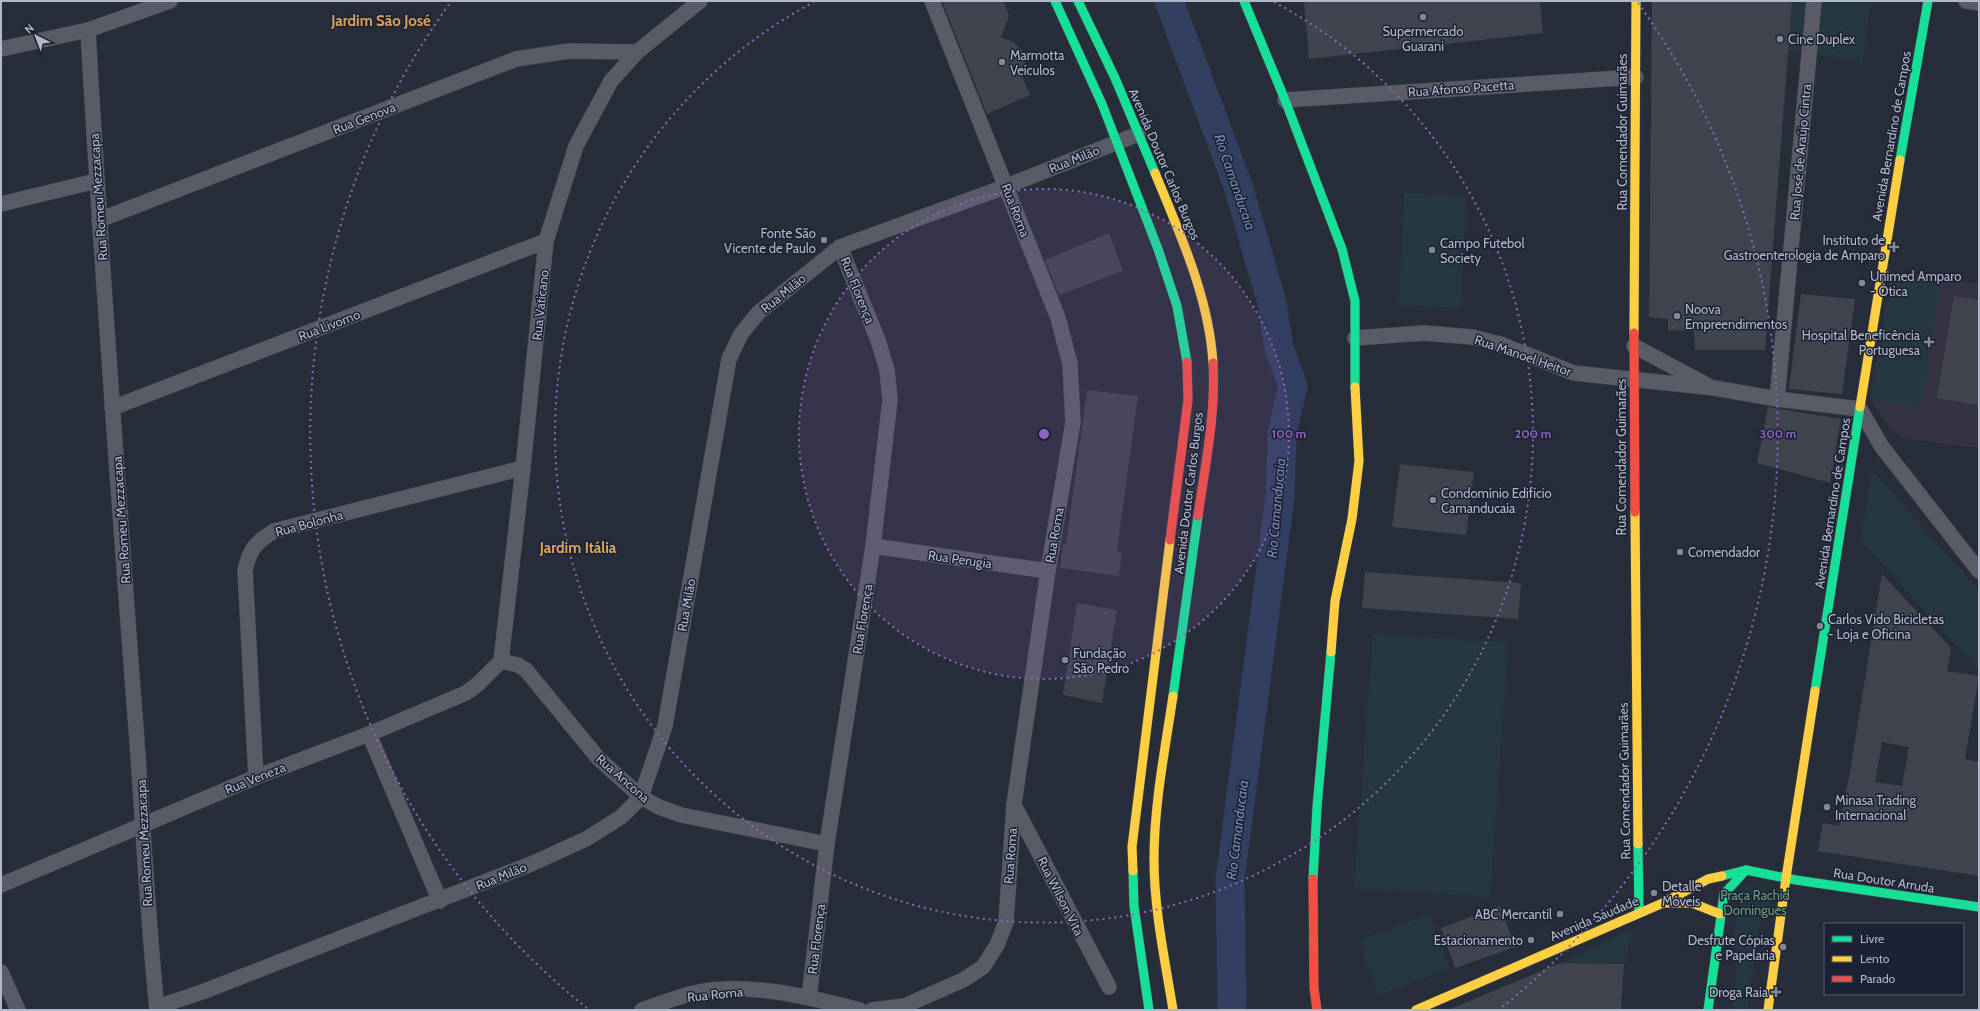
<svg xmlns="http://www.w3.org/2000/svg" width="1980" height="1011" font-family="Cabin,sans-serif">
<rect width="100%" height="100%" fill="#282e39"/>
<polygon fill="#353241" points="1892,271 1979,284 1979,448 1901,438 1892,431 1870,400"/>
<g fill="#25383f">
<polygon points="1790,1 1871,1 1862,65 1849,59 1785,50"/>
<polygon points="1404,193 1466,196 1461,308 1399,305"/>
<polygon points="1892,271 1942,279 1921,408 1870,400"/>
<polygon points="1872,470 1979,591 1979,671 1861,540"/>
<polygon points="1373,634 1508,643 1490,897 1354,888"/>
<polygon points="1747,887 1766,889 1770,896 1769,909 1761,917 1748,1003 1750,1010 1733,1010 1738,951 1732,945 1741,893"/>
<polygon points="1430,914 1450,969 1378,995 1359,940"/>
<polygon points="1631,929 1626,962 1562,963"/>
</g>
<g fill="none" stroke-linecap="round" stroke-linejoin="round">
<polyline stroke="#323f61" stroke-width="29" points="1169,1 1238,186 1272,303 1279,348 1293,386 1282,434 1280,497 1230,880 1232,1010"/>
</g>
<g fill="#40444e" fill-rule="evenodd">
<polygon points="942,1 1002,1 1005,4 1009,16 1001,37 1013,42 1022,50 1025,62 1021,74 1030,95 987,114"/>
<polygon points="1304,1 1540,1 1543,33 1309,59"/>
<polygon points="1652,1 1792,1 1765,350 1695,350 1694,331 1668,330 1668,319 1649,317"/>
<polygon points="1109,233 1123,271 1059,295 1045,260"/>
<polygon points="1801,294 1855,299 1842,394 1789,389"/>
<polygon points="1954,296 1979,300 1979,405 1937,398"/>
<polygon points="1087,390 1138,396 1117,551 1122,552 1119,576 1060,568 1063,544 1066,544"/>
<polygon points="1768,407 1841,419 1830,483 1757,463"/>
<polygon points="1400,464 1474,472 1466,535 1392,527"/>
<polygon points="1365,572 1521,583 1518,619 1362,608"/>
<path d="M1882 574 1951 648 1947 671 1979 676 1965 759 1979 762V876L1818 851 1823 823 1839 826 1849 778ZM1882 742 1909 747 1902 786 1875 782Z"/>
<polygon points="1077,603 1117,610 1102,703 1063,695"/>
<polygon points="1500,906 1515,947 1455,968 1441,928"/>
<polygon points="1560,963 1624,964 1621,1010 1448,1010"/>
</g>
<g fill="none" stroke-linecap="round" stroke-linejoin="round">
<defs>
<g id="street">
<polyline points="1966,1 1979,3"/>
<path d="M88 30C100 250 117 470 133 690 142 797 146 903 157 1010"/>
<polyline points="1,49 88,30 170,1"/>
<polyline points="1285,100 1636,77"/>
<polyline points="1,204 96,181"/>
<polyline points="99,220 516,59 569,51 637,52"/>
<polyline points="1355,338 1424,333 1472,337 1500,344 1574,373 1714,388 1777,399 1860,409 1882,447 1979,571"/>
<polyline points="1634,346 1707,385"/>
<polyline points="1777,399 1814,1"/>
<polyline points="112,408 546,241"/>
<polyline points="873,546 1048,571"/>
<polyline points="501,661 523,468 546,241 576,146 611,81 637,52 700,1"/>
<polyline points="501,661 518,665 526,670 598,758 641,797 659,807 681,815 827,844"/>
<polyline points="369,734 440,901"/>
<path d="M256 777 245 570C250 549 255 543 274 531L523 468"/>
<polyline points="1014,805 1109,987"/>
<polyline points="1,885 256,777 369,734 466,693 478,684 501,661"/>
<polyline points="1,972 18,1010"/>
<polyline points="809,998 827,844 873,546 890,400 887,370 878,340 840,247"/>
<polyline points="157,1007 202,992 531,864 586,839 621,817 641,797 665,726 729,359 741,334 758,313 840,247 1007,186 1138,134"/>
<path d="M642 1010C659 1004 677 997 694 993 747 981 809 997 860 1010"/>
<polyline points="872,1010 904,1006 963,980 983,967 997,945 1006,922 1014,804 1048,571 1073,422 1070,364 1058,318 932,1"/>
</g>
<g id="fast">
<polyline points="1055,1 1102,104 1158,249 1177,306 1187,362"/>
<polyline points="1078,1 1115,78 1155,173"/>
<polyline points="1244,1 1285,100 1342,249 1355,301 1355,387"/>
<polyline points="1900,160 1928,1"/>
<polyline points="1815,691 1860,407"/>
<polyline points="1173,696 1198,516"/>
<polyline points="1638,844 1639,912"/>
<polyline points="1133,871 1134,906 1149,1010"/>
<polyline points="1722,876 1746,870 1796,880 1979,907"/>
<polyline points="1313,879 1317,807 1331,652"/>
<polyline points="1708,1010 1724,894 1746,870"/>
</g>
<g id="slow">
<path d="M1155 173C1180 234 1209 297 1213 363"/>
<polyline points="1634,333 1636,1"/>
<polyline points="1860,407 1900,160"/>
<polyline points="1635,512 1638,844"/>
<polyline points="1331,652 1335,601 1352,519 1359,461 1355,387"/>
<path d="M1173 696C1165 750 1154 805 1154 859 1154 910 1165 960 1173 1010"/>
<polyline points="1133,871 1132,847 1170,540"/>
<polyline points="1664,903 1692,903 1720,914"/>
<polyline points="1416,1010 1663,903 1708,879 1722,876"/>
<polyline points="1768,1010 1786,878 1815,691"/>
</g>
<g id="jam">
<polyline points="1634,333 1635,512"/>
<path d="M1198 516C1205 466 1216 414 1213 363"/>
<polyline points="1170,540 1188,400 1187,362"/>
<polyline points="1313,879 1314,988 1317,1010"/>
</g>
</defs>
<use href="#street" stroke="#454951" stroke-width="16"/>
<use href="#fast" stroke="#454951" stroke-width="10"/>
<use href="#slow" stroke="#454951" stroke-width="10"/>
<use href="#jam" stroke="#454951" stroke-width="10"/>
<use href="#street" stroke="#595c66" stroke-width="15"/>
<use href="#fast" stroke="#16e098" stroke-width="9"/>
<use href="#slow" stroke="#ffcf43" stroke-width="9"/>
<use href="#jam" stroke="#f24e42" stroke-width="9"/>
</g>
<circle cx="1044" cy="434" r="245" fill="#9164c3" fill-opacity=".12"/>
<g fill="none" stroke="#9164c3" stroke-width="2" stroke-dasharray="2 4">
<circle cx="1044" cy="434" r="245"/>
<path d="M1274 2A489 489 0 1 1 814 2"/>
<path d="M587 1008A734 734 0 0 1 450 3M1638 3A734 734 0 0 1 1501 1008"/>
</g>
<g fill="#828897" stroke="#1c2233" stroke-width="1.5">
<circle cx="1423" cy="17" r="4"/>
<circle cx="1780" cy="39" r="4"/>
<circle cx="1002" cy="62" r="4"/>
<circle cx="824" cy="240" r="4"/>
<path d="M1892 241h4v4h4v4h-4v4h-4v-4h-4v-4h4z"/>
<circle cx="1432" cy="250" r="4"/>
<circle cx="1862" cy="283" r="4"/>
<circle cx="1677" cy="316" r="4"/>
<path d="M1927 336h4v4h4v4h-4v4h-4v-4h-4v-4h4z"/>
<circle cx="1433" cy="500" r="4"/>
<circle cx="1680" cy="552" r="4"/>
<circle cx="1820" cy="626" r="4"/>
<circle cx="1065" cy="660" r="4"/>
<circle cx="1827" cy="807" r="4"/>
<circle cx="1654" cy="893" r="4"/>
<circle cx="1560" cy="914" r="4"/>
<circle cx="1531" cy="940" r="4"/>
<circle cx="1783" cy="947" r="4"/>
<path d="M1774 986h4v4h4v4h-4v4h-4v-4h-4v-4h4z"/>
</g>
<g text-anchor="middle" stroke-width="3" stroke-linejoin="round" paint-order="stroke">
<g font-size="13" fill="#b2b8ca" stroke="#1c2233" text-anchor="start">
<text x="1423" y="36" text-anchor="middle">Supermercado<tspan x="1423" dy="15">Guarani</tspan></text>
<text x="1788" y="44">Cine Duplex</text>
<text x="1010" y="60">Marmotta<tspan x="1010" dy="15">Veículos</tspan></text>
<text x="816" y="238" text-anchor="end">Fonte São<tspan x="816" dy="15">Vicente de Paulo</tspan></text>
<text x="1885" y="245" text-anchor="end">Instituto de<tspan x="1885" dy="15">Gastroenterologia de Amparo</tspan></text>
<text x="1440" y="248">Campo Futebol<tspan x="1440" dy="15">Society</tspan></text>
<text x="1870" y="281">Unimed Amparo<tspan x="1870" dy="15">- Ótica</tspan></text>
<text x="1685" y="314">Noova<tspan x="1685" dy="15">Empreendimentos</tspan></text>
<text x="1920" y="340" text-anchor="end">Hospital Beneficência<tspan x="1920" dy="15">Portuguesa</tspan></text>
<text x="1441" y="498">Condomínio Edifício<tspan x="1441" dy="15">Camanducaia</tspan></text>
<text x="1688" y="557">Comendador</text>
<text x="1828" y="624">Carlos Vido Bicicletas<tspan x="1828" dy="15">- Loja e Oficina</tspan></text>
<text x="1073" y="658">Fundação<tspan x="1073" dy="15">São Pedro</tspan></text>
<text x="1835" y="805">Minasa Trading<tspan x="1835" dy="15">Internacional</tspan></text>
<text x="1662" y="891">Detalle<tspan x="1662" dy="15">Móveis</tspan></text>
<text x="1552" y="919" text-anchor="end">ABC Mercantil</text>
<text x="1523" y="945" text-anchor="end">Estacionamento</text>
<text x="1775" y="945" text-anchor="end">Desfrute Cópias<tspan x="1775" dy="15">e Papelaria</tspan></text>
<text x="1768" y="997" text-anchor="end">Droga Raia</text>
</g>
<g font-size="13" fill="#b2b8ca" stroke="#1c2233">
<text transform="translate(1461 88) rotate(-4)" y="5">Rua Afonso Pacetta</text>
<text transform="translate(364 118) rotate(-21)" y="5">Rua Genova</text>
<text transform="translate(1622 132) rotate(-90)" y="5">Rua Comendador Guimarães</text>
<text transform="translate(1891 136) rotate(-80)" y="5">Avenida Bernardino de Campos</text>
<text transform="translate(1800 152) rotate(-85)" y="5">Rua José de Araújo Cintra</text>
<text transform="translate(1074 159) rotate(-22)" y="5">Rua Milão</text>
<text transform="translate(1165 164) rotate(67)" y="5">Avenida Doutor Carlos Burgos</text>
<text transform="translate(98 197) rotate(-94)" y="5">Rua Romeu Mezzacapa</text>
<text transform="translate(1016 210) rotate(69)" y="5">Rua Roma</text>
<text transform="translate(858 290) rotate(68)" y="5">Rua Florença</text>
<text transform="translate(783 293) rotate(-39)" y="5">Rua Milão</text>
<text transform="translate(540 305) rotate(-84)" y="5">Rua Vaticano</text>
<text transform="translate(329 325) rotate(-21)" y="5">Rua Livorno</text>
<text transform="translate(1523 355) rotate(19)" y="5">Rua Manoel Heitor</text>
<text transform="translate(1621 457) rotate(-90)" y="5">Rua Comendador Guimarães</text>
<text transform="translate(1188 493) rotate(-83)" y="5">Avenida Doutor Carlos Burgos</text>
<text transform="translate(1832 503) rotate(-81)" y="5">Avenida Bernardino de Campos</text>
<text transform="translate(121 520) rotate(-94)" y="5">Rua Romeu Mezzacapa</text>
<text transform="translate(309 523) rotate(-15)" y="5">Rua Bolonha</text>
<text transform="translate(1054 535) rotate(-80)" y="5">Rua Roma</text>
<text transform="translate(960 559) rotate(8)" y="5">Rua Perugia</text>
<text transform="translate(686 605) rotate(-80)" y="5">Rua Milão</text>
<text transform="translate(862 619) rotate(-81)" y="5">Rua Florença</text>
<text transform="translate(255 778) rotate(-22)" y="5">Rua Veneza</text>
<text transform="translate(623 778) rotate(41)" y="5">Rua Ancona</text>
<text transform="translate(1624 781) rotate(-91)" y="5">Rua Comendador Guimarães</text>
<text transform="translate(144 843) rotate(-93)" y="5">Rua Romeu Mezzacapa</text>
<text transform="translate(1010 856) rotate(-86)" y="5">Rua Roma</text>
<text transform="translate(501 876) rotate(-22)" y="5">Rua Milão</text>
<text transform="translate(1884 880) rotate(9)" y="5">Rua Doutor Arruda</text>
<text transform="translate(1061 896) rotate(63)" y="5">Rua Wilson Vita</text>
<text transform="translate(1594 918) rotate(-23)" y="5">Avenida Saudade</text>
<text transform="translate(816 939) rotate(-83)" y="5">Rua Florença</text>
<text transform="translate(715 994) rotate(-6)" y="5">Rua Roma</text>
</g>
<g font-size="13" fill="#689c7a" stroke="#1c2233">
<text x="1755" y="900">Praça Rachid<tspan x="1755" dy="15">Domingues</tspan></text>
</g>
<g font-size="14" font-style="italic" fill="#788ab3" stroke="#1c2233">
<text transform="translate(1235 182) rotate(71)" y="5">Rio Camanducaia</text>
<text transform="translate(1276 508) rotate(-85)" y="5">Rio Camanducaia</text>
<text transform="translate(1237 830) rotate(-83)" y="5">Rio Camanducaia</text>
</g>
<g font-size="15" font-weight="bold" fill="#dba25c" stroke="#1c2233">
<text x="381" y="26">Jardim São José</text>
<text x="578" y="553">Jardim Itália</text>
</g>
</g>
<circle cx="1044" cy="434" r="6" fill="#9164c3" stroke="#1c2233" stroke-width="2"/>
<g font-size="12" text-anchor="middle" font-weight="bold" fill="#9164c3" stroke="#1c2233" stroke-width="3" stroke-linejoin="round" paint-order="stroke">
<text x="1289" y="438">100 m</text>
<text x="1533" y="438">200 m</text>
<text x="1778" y="438">300 m</text>
</g>
<rect width="1980" height="1011" fill="none" stroke="#b2b8ca" stroke-width="4"/>
<rect x="1824" y="923" width="140" height="72" fill="#1c2233" stroke="#585e6f"/>
<rect x="1832" y="936" width="20" height="6" fill="#16e098" stroke="#585e6f"/>
<text x="1860" y="943" font-size="12" fill="#b2b8ca">Livre</text>
<rect x="1832" y="956" width="20" height="6" fill="#ffcf43" stroke="#585e6f"/>
<text x="1860" y="963" font-size="12" fill="#b2b8ca">Lento</text>
<rect x="1832" y="976" width="20" height="6" fill="#f24e42" stroke="#585e6f"/>
<text x="1860" y="983" font-size="12" fill="#b2b8ca">Parado</text>
<g transform="translate(36 36) rotate(318)" stroke="#1c2233" stroke-width="3" paint-order="stroke">
<path d="M0-3L7 15L0 10L-7 15Z" fill="#b2b8ca"/>
<text y="-6" font-size="11" font-weight="bold" text-anchor="middle" fill="#b2b8ca">N</text>
</g>
</svg>
